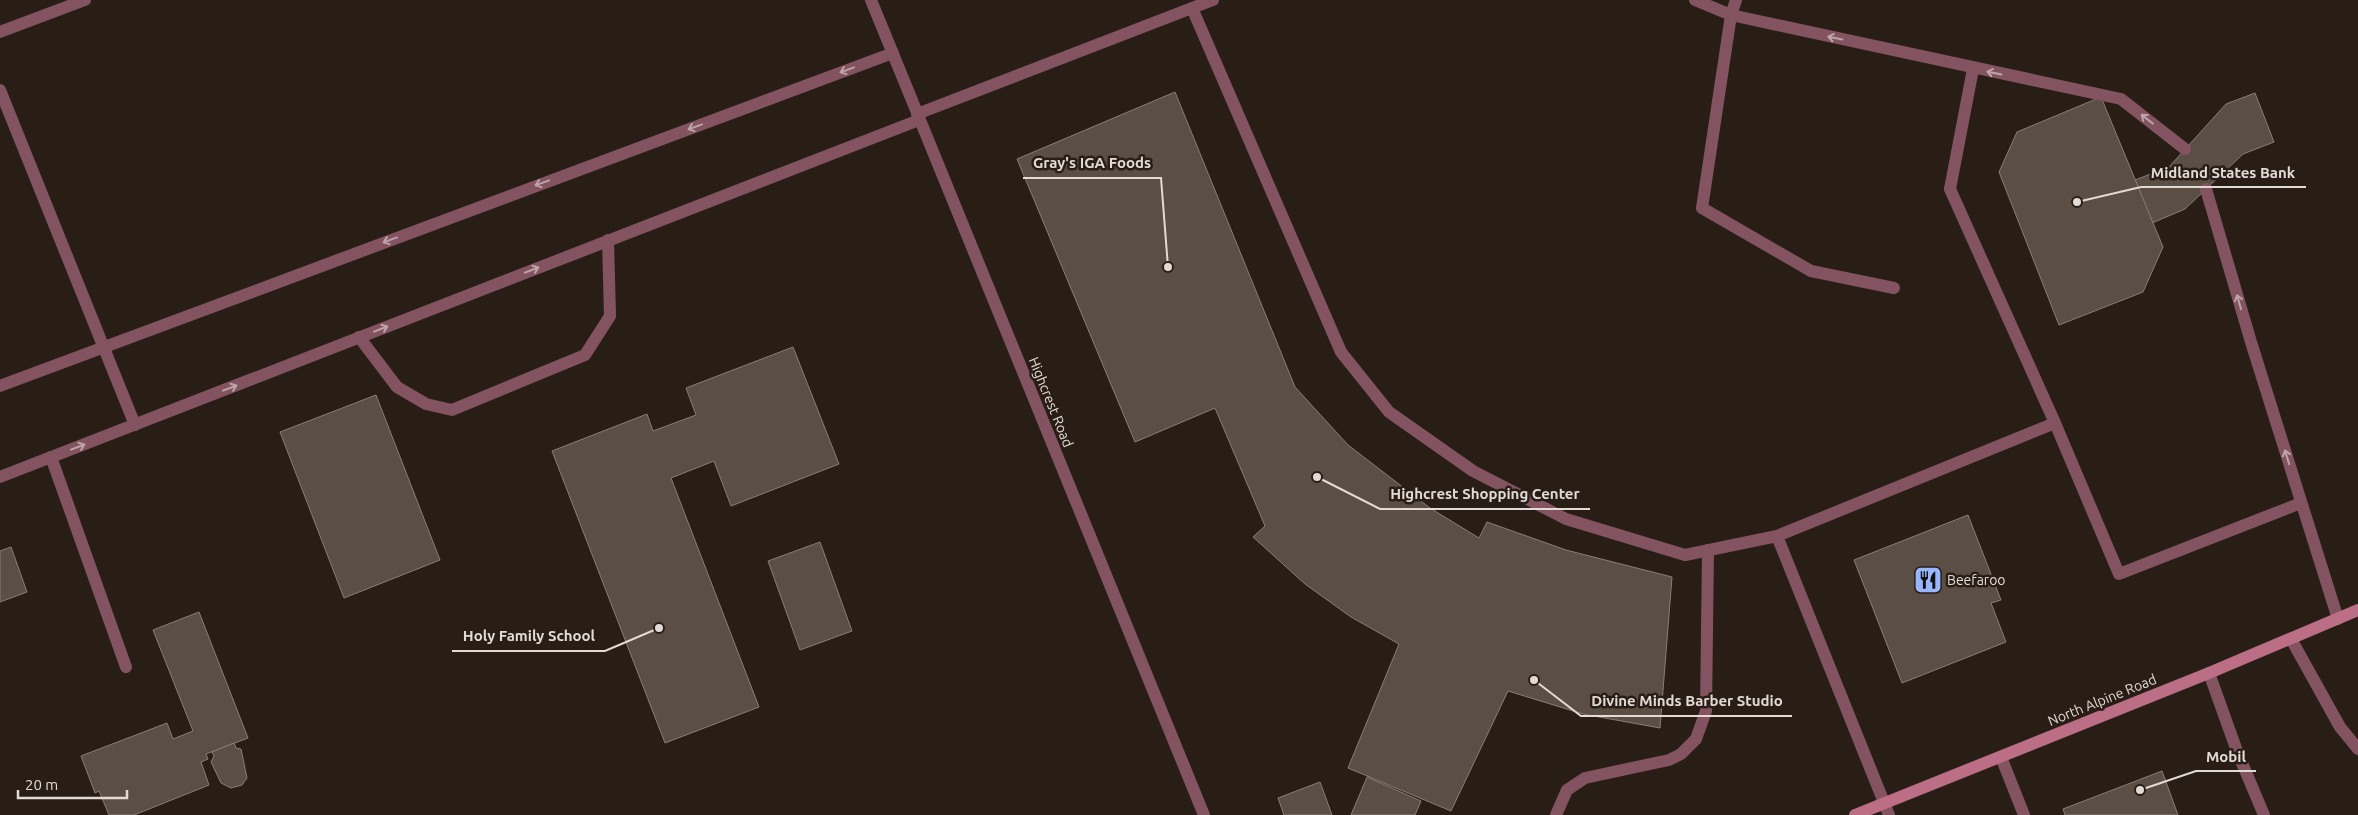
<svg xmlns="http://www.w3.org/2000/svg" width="2358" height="815" font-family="Ubuntu,sans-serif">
<rect width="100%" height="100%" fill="#291e16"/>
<g fill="#5b4e45" stroke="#8c7d73">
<polygon points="1175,92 1295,387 1348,445 1430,508 1479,538 1487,522 1566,550 1672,577 1660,728 1583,714 1508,691 1451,811 1348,768 1399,644 1351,617 1305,584 1253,537 1265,526 1215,408 1135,442 1017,159"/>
<polygon points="2255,93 2274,142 2243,154 2185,209 2152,223 2135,180 2169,167 2226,104"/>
<polygon points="2101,97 2163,247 2143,292 2059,325 1999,172 2017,132"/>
<polygon points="793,347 839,464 731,506 714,461 671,478 759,707 665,743 552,451 647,414 653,431 696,415 686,388"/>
<polygon points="376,395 440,560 344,598 280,432"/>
<polygon points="1968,515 2001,600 1991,603 2006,642 1902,683 1854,560"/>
<polygon points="820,542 852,631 800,650 768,561"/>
<polygon points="11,547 27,592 0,602 0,551"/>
<polygon points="199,612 248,738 206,754 208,759 201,762 209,785 134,815 109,815 99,791 95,793 81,756 167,723 173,739 193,731 153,630"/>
<polygon points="234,743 236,748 241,749 247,778 242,785 231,788 221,783 211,762 214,756 212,752"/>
<polygon points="2162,771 2178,815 2065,815 2063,809"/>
<polygon points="1367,777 1421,801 1415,815 1351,815"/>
<polygon points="1320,782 1332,815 1284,815 1278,798"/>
</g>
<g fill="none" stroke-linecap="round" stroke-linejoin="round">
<g stroke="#835361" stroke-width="12">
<polyline points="1695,0 1731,15 2121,99 2185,149"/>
<polyline points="1192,8 1213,0"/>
<polyline points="1731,15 1702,208 1811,271 1894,288"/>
<polyline points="1973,69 1950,189 2055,423"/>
<polyline points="0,90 135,425"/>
<polyline points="917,114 1192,8 1341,352 1389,412 1473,471 1566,519 1685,555 1777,536 1889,815"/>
<polyline points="2206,189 2251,342 2338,619"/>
<polyline points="359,337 397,387 426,404 452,410 585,355 610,316 608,240"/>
<polyline points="0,386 893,53"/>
<polyline points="51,457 126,667"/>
<polyline points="0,477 919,120"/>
<polyline points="1777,536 2055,423 2119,574 2301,503"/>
<polyline points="2291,639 2340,727 2358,749"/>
<polyline points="2209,673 2237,751 2264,815"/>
<polyline points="2001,757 2024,815"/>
<polyline points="1556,815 1567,790 1585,778 1669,760 1681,754 1696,739 1706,711 1708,550"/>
</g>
<g stroke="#835361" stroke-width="12">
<polyline points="1731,15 1736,0"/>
<polyline points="0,32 85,0"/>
</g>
<polyline stroke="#835361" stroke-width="12" points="871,0 1204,815"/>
<polyline stroke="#bb6e85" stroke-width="12" points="1855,815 2209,673 2358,610"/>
</g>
<defs><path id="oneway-shaft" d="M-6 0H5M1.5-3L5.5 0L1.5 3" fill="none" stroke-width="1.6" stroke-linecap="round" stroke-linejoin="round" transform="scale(1.25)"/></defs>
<g stroke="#bca4a7">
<use href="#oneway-shaft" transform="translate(1835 38) rotate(-168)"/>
<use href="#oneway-shaft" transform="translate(847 70) rotate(160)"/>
<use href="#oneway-shaft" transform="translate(1994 73) rotate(-168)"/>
<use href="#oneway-shaft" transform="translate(2147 119) rotate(-142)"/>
<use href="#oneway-shaft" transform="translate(695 127) rotate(160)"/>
<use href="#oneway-shaft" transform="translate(542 183) rotate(160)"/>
<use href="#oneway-shaft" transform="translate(390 240) rotate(160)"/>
<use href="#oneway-shaft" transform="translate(532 270) rotate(-21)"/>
<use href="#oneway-shaft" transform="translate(2239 302) rotate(-106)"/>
<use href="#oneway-shaft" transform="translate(381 329) rotate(-21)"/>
<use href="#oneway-shaft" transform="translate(230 388) rotate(-21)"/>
<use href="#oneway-shaft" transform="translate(78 447) rotate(-21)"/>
<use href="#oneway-shaft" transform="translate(2287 457) rotate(-107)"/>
</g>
<defs>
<symbol id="restaurant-square" viewBox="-11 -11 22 22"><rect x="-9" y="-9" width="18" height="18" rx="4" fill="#99b5fd" stroke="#291e16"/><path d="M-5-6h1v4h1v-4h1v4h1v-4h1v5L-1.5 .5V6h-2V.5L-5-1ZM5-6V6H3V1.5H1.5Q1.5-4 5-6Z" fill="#111"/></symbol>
</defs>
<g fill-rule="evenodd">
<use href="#restaurant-square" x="1912" y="564" width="32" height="32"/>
</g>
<g text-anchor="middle" stroke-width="5" stroke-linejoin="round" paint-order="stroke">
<g font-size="14" fill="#e2dad5" stroke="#291e16">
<text transform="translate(1051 402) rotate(68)" y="5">Highcrest Road</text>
<text transform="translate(2102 700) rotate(-22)" y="5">North Alpine Road</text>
</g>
<g font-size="14" fill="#e2dad5" stroke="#291e16" text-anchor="start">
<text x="1947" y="585">Beefaroo</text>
</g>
</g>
<path fill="none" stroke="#e2dad5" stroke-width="2" d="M1168 267L1161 178H1023M2077 202L2141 187H2306M1317 477L1380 509H1590M659 628L605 651H452M1534 680L1581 716H1792M2140 790L2196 771H2256"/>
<g fill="#e2dad5" stroke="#291e16" stroke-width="2">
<circle cx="1168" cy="267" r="5"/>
<circle cx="2077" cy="202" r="5"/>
<circle cx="1317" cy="477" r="5"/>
<circle cx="659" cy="628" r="5"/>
<circle cx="1534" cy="680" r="5"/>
<circle cx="2140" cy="790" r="5"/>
</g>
<g font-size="15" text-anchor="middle" font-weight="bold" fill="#e2dad5" stroke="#291e16" stroke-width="5" stroke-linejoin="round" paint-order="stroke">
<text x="1092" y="168">Gray's IGA Foods</text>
<text x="2223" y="178">Midland States Bank</text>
<text x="1485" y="499">Highcrest Shopping Center</text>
<text x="529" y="641">Holy Family School</text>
<text x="1687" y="706">Divine Minds Barber Studio</text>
<text x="2226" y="762">Mobil</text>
</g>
<path d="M18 790v8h109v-8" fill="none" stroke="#e2dad5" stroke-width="2.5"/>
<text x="25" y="790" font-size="15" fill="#e2dad5" stroke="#291e16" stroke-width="4" paint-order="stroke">20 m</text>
</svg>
